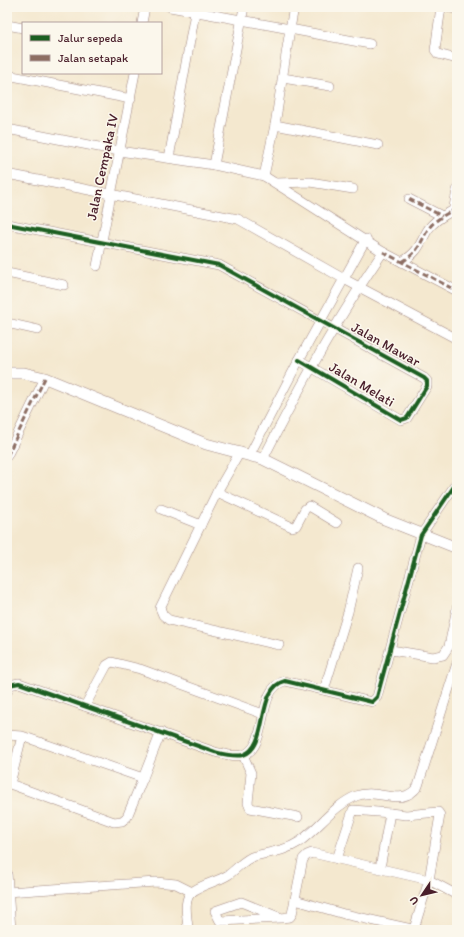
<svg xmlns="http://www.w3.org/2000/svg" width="464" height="937" font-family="Itim,sans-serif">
<rect width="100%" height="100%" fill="#fbf7ec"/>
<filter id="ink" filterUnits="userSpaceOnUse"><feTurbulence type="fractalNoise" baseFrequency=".025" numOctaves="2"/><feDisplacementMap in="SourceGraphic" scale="8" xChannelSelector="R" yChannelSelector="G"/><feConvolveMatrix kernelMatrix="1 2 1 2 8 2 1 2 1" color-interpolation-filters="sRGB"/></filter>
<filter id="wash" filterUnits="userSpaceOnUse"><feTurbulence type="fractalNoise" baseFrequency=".012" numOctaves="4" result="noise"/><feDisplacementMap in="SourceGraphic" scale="16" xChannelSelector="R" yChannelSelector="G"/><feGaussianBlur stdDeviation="0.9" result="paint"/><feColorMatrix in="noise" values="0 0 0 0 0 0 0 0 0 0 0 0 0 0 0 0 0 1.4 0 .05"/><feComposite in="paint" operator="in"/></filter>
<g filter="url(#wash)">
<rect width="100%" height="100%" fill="#f4e8cf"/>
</g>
<g filter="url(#ink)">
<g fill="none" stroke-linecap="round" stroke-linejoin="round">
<defs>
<g id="minor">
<polyline points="170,7 290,29 275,125 264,176"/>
<polyline points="294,7 290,29 370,44"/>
<polyline points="441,7 435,50 438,54 457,59"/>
<polyline points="444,7 457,9"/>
<polyline points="142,23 145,7"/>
<polyline points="7,25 23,28"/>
<polyline points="7,75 131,99"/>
<polyline points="283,78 330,86"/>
<polyline points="275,125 378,145"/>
<polyline points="7,129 119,151 214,165 264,176 383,252 457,291"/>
<polyline points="169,158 196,7"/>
<polyline points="214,165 244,7"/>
<polyline points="7,174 238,219 344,279 457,339"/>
<polyline points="276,183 310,182 353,189"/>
<polyline points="409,199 442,216"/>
<polyline points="457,215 454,207 457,190"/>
<polyline points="7,224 219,265 424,378 427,381 427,386 407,418 401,420 299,360"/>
<path d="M402 262C418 252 419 246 427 231 433 221 444 215 454 210"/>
<polyline points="97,266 135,73"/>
<polyline points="7,273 64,285"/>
<polyline points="7,323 38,330"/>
<polyline points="240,452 217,492 160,608 163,615 169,620 279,645"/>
<polyline points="250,454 299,360 366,239"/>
<polyline points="7,456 45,378"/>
<path d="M263 459C299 388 337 318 383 252"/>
<polyline points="217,492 292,527 296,526 305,509 309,506 337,523"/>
<polyline points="161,509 201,525"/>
<polyline points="391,650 433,657 443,655 449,646 457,608"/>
<polyline points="324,690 348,612 358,568"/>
<path d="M7 692 9 685 19 683 215 752C223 754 234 757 243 755 270 747 255 688 285 681L372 702 377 697 421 535 457 482"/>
<polyline points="85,706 107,665 112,662 140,669 263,714"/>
<polyline points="7,735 22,736 143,778 127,817 122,821 114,822 10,784 22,736"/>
<polyline points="243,755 251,773 248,803 250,808 298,817"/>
<polyline points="143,778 161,732"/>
<polyline points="390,813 406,815 438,812 440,815 429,880 414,929"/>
<polyline points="337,859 353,810 390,813 380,868"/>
<polyline points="7,873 11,930"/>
<polyline points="7,892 156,882 176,884 192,892"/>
<polyline points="295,900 344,914 416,930"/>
<polyline points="281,918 241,902 215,911 220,921 281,918 290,917 292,914 303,859 307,855 312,853 429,880 457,895"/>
<path d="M188 930C188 919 182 900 192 892 202 884 217 882 228 875 237 869 245 858 255 856 271 852 285 851 299 842 319 828 333 806 356 796 378 787 402 809 418 786L457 663"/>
</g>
<polyline id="tertiary" points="7,373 24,373 45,378 206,444 263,459 384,519 457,548"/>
</defs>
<use href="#minor" stroke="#9f847d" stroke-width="10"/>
<use href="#tertiary" stroke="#9f847d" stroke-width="12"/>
<use href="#minor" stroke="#fff" stroke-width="9"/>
<use href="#tertiary" stroke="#fff" stroke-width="11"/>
<g stroke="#8d6e63" stroke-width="3" stroke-dasharray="6 3" stroke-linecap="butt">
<polyline points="409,199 442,216"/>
<polyline points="383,252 457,291"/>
<path d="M402 262C418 252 419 246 427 231 433 221 444 215 454 210"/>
<polyline points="7,456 45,378"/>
</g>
<defs>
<g id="cycleway">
<polyline points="7,224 219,265 424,378 427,381 427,386 407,418 401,420 299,360"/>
<path d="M7 692 9 685 19 683 215 752C223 754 234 757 243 755 270 747 255 688 285 681L372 702 377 697 421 535 457 482"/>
</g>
</defs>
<use href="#cycleway" stroke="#fbf7ec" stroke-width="6"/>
<use href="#cycleway" stroke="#1b5e20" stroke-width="4"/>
</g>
</g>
<g text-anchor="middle" stroke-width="3" stroke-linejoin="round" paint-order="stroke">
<g font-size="14" fill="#4a1f2b" stroke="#fbf7ec">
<text transform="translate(102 167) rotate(-78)" y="5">Jalan Cempaka IV</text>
<text transform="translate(386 344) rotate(29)" y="5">Jalan Mawar</text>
<text transform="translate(362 384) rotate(31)" y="5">Jalan Melati</text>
</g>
</g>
<rect width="464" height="937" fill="none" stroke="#fbf7ec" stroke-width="24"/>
<rect x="22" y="22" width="140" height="52" fill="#fbf7ec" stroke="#b4a19f"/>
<rect x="30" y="35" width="20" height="6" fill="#1b5e20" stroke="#b4a19f"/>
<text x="58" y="42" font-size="12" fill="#4a1f2b">Jalur sepeda</text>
<rect x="30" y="55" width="20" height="6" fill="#8d6e63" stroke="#b4a19f"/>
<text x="58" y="62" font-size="12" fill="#4a1f2b">Jalan setapak</text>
<g transform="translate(422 895) rotate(235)" stroke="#fbf7ec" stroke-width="3" paint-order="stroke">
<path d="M0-3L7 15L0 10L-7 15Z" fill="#4a1f2b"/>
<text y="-6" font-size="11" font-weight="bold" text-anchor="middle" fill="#4a1f2b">U</text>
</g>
</svg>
